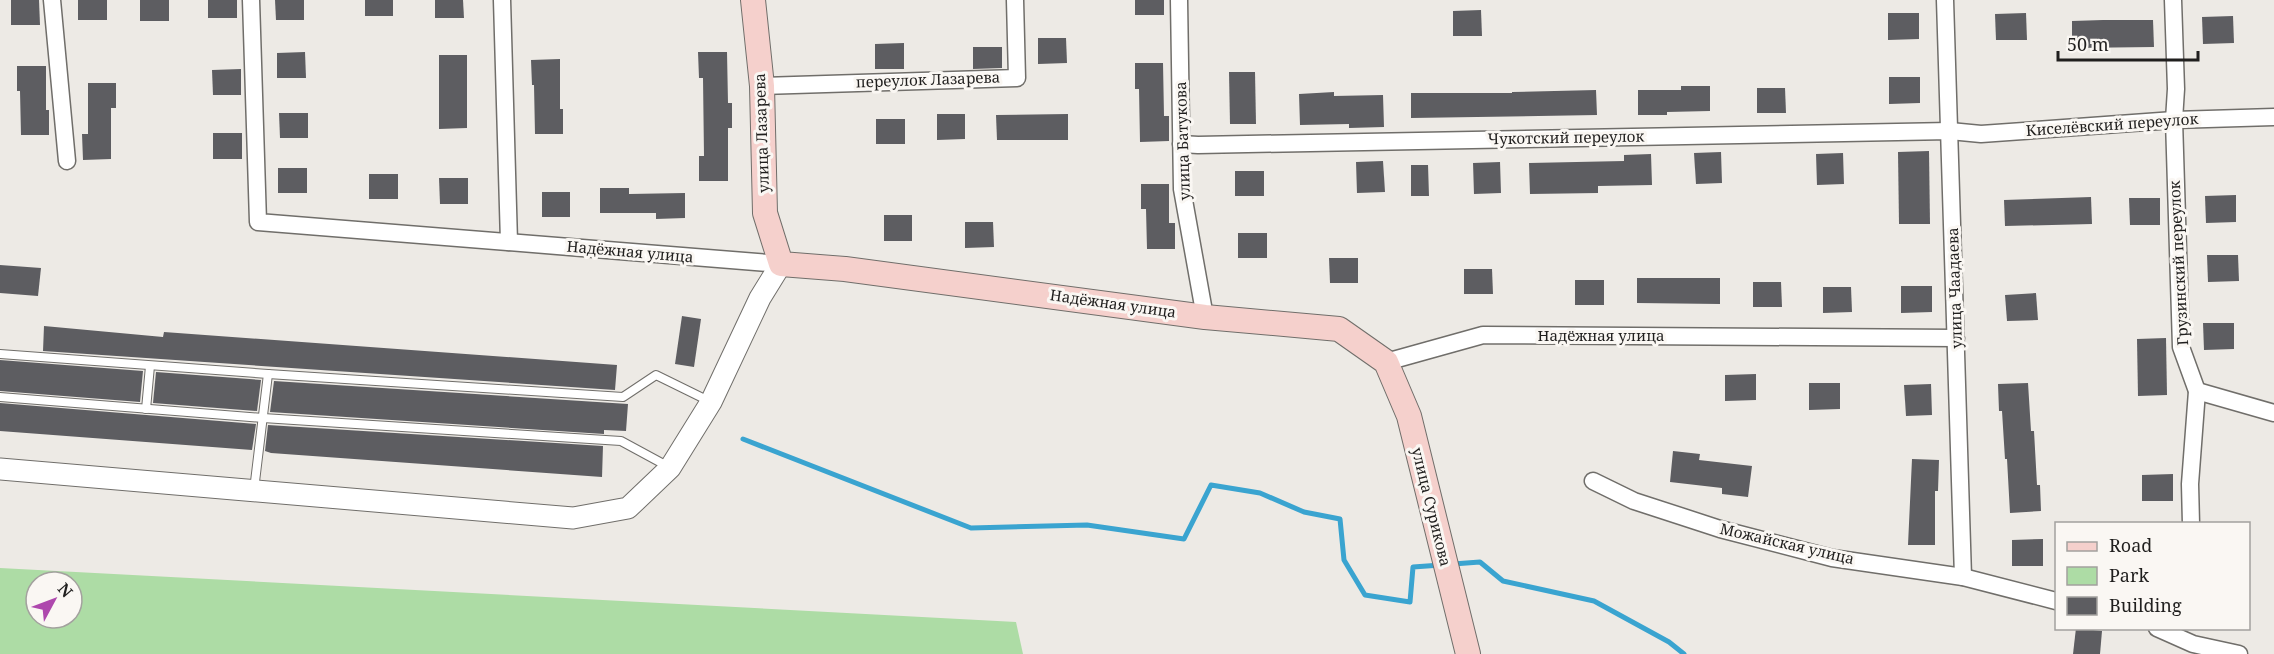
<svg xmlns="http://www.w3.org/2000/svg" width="2274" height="654" font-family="'Noto Serif',serif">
<rect width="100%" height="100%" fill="#edeae5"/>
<path fill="#addca5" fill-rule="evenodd" d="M0 568 1016 622 1023 654H0ZM36 582H72V618H36Z"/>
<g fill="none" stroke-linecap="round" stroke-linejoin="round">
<g stroke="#3aa4d0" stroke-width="5">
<polyline points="743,439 971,528 1087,525 1184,539 1211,485 1260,493 1304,512 1340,519 1344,560 1365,595 1410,602 1413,567 1441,565"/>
<polyline points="1453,564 1480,562 1503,581 1594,601 1669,642 1684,654"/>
</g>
</g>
<g fill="#5d5d61">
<polygon points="11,0 39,0 40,25 11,25"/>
<rect x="78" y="0" width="29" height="20"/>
<rect x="140" y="0" width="29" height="21"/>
<rect x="208" y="0" width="29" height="18"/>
<polygon points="275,0 304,0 304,20 276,20"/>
<rect x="365" y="0" width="28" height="16"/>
<polygon points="435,0 463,0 464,18 435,18"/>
<rect x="1135" y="0" width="29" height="15"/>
<polygon points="1481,10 1482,36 1453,36 1453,11"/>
<polygon points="1888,13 1919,13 1919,39 1888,40"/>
<polygon points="2026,13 2027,40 1996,40 1995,14"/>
<polygon points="2233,16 2234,43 2203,44 2202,17"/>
<polygon points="2103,20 2153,20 2154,47 2072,48 2072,21"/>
<polygon points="1038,38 1066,38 1067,63 1038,64"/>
<polygon points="904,43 904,69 875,69 875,44"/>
<polygon points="973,47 1002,47 1002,68 973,69"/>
<polygon points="305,52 306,78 277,78 277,53"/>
<polygon points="698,52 727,52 728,103 732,103 732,128 728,128 728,181 699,181 699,156 704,156 703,78 699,78"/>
<polygon points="439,55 467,55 467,128 439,129"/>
<polygon points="560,59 560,109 563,109 563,134 535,134 534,85 532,85 531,60"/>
<polygon points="1135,63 1163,63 1164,116 1169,116 1169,141 1140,142 1139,89 1135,89"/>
<polygon points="17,66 46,66 46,110 49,110 49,135 21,135 20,91 17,91"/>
<polygon points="241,69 241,95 213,95 212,70"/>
<polygon points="1229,72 1255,72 1256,124 1230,124"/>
<polygon points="1889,77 1920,77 1920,103 1889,104"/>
<polygon points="88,83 116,83 116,108 111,108 111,159 83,160 82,134 88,134"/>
<polygon points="1681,86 1710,86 1710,111 1667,112 1667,115 1638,115 1638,90 1681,90"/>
<polygon points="1757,88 1785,88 1786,113 1757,113"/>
<polygon points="1596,90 1597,115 1411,118 1411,93 1512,93 1512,92"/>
<polygon points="1334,92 1334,96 1383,95 1384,127 1349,128 1349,124 1300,125 1299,94"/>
<polygon points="279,113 308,113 308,138 280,138"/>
<polygon points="937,114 965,114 965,139 937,140"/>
<polygon points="1068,114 1068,140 997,140 996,115"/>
<rect x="876" y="119" width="29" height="25"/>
<rect x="213" y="133" width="29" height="26"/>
<polygon points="1929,151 1930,224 1899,224 1898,152"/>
<polygon points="1721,152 1722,183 1696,184 1694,153"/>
<polygon points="1843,153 1844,184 1817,185 1816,154"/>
<polygon points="1651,154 1652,185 1598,186 1598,193 1530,194 1529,163 1624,161 1624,155"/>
<polygon points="1383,161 1385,192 1357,193 1356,162"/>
<polygon points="1500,162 1501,193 1474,194 1473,163"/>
<polygon points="1411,165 1428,165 1429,196 1411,196"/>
<rect x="278" y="168" width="29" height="25"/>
<rect x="1235" y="171" width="29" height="25"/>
<rect x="369" y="174" width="29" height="25"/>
<polygon points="439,178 468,178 468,204 440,204"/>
<polygon points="1141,184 1169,184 1169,223 1175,223 1175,249 1147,249 1146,209 1141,209"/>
<polygon points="600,188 629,188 629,194 685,193 685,218 656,219 656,213 600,213"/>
<rect x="542" y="192" width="28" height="25"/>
<polygon points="2236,195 2236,222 2206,223 2205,196"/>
<polygon points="2091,197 2092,224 2005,226 2004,200"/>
<polygon points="2129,198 2160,198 2160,225 2130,225"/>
<rect x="884" y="215" width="28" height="26"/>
<polygon points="965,222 993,222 994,247 965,248"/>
<rect x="1238" y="233" width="29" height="25"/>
<polygon points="2207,255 2238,255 2239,281 2208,282"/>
<polygon points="1329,258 1358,258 1358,283 1330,283"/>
<polygon points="0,265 41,268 38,296 0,293"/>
<polygon points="1464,269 1492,269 1493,294 1464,294"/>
<polygon points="1637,278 1720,278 1720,304 1637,303"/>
<rect x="1575" y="280" width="29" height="25"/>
<polygon points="1753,282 1781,282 1782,307 1753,307"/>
<polygon points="1901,286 1932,286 1932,312 1901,313"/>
<polygon points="1823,287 1851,287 1852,312 1823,313"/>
<polygon points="2036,293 2038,320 2007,321 2005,295"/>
<polygon points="682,316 701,319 694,367 675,364"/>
<polygon points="2203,323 2234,323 2234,349 2204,350"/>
<polygon points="44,326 163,337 164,332 617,365 615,390 43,351"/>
<polygon points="2166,338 2167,395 2138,396 2137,339"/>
<polygon points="0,360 143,371 140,402 0,391"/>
<polygon points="156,372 261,380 257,411 153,403"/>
<polygon points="1756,374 1756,400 1725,401 1725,375"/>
<polygon points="274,381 628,404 626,431 604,430 604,434 270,412"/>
<polygon points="1809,383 1840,383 1840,409 1809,410"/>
<polygon points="2028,383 2031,431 2034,431 2037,485 2040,485 2041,511 2010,513 2007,459 2005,459 2002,411 1999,411 1998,384"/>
<polygon points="1931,384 1932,415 1906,416 1904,385"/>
<polygon points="0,403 256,424 252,450 0,431"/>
<polygon points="268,425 603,446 602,477 271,453 265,451"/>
<polygon points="1673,451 1700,454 1699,460 1752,466 1748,497 1722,494 1722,488 1670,482"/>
<polygon points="1912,459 1939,460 1938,491 1935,491 1935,545 1908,545"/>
<polygon points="2173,474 2173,501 2142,501 2142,475"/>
<polygon points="2043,539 2043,566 2012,566 2012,540"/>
<polygon points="2076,628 2102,631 2100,654 2073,654"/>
</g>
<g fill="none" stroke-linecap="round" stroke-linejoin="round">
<defs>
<g id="service">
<polyline points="0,354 268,374 254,490"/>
<polyline points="268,374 623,397 656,375 711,402"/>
<polyline points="0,397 263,418 621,441 669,467"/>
<polyline points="146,409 150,366"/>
</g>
<g id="minor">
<polyline points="52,0 67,161"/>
<polyline points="251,0 258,222 781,264"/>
<polyline points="502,0 509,242"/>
<polyline points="1179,0 1182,189 1205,317"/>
<polyline points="1945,0 1963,577"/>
<polyline points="2173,0 2176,89 2174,120 2181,347 2197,391 2190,484 2191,524"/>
<polyline points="762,86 1017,78 1015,0"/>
<polyline points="1181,144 1198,145 1950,131 1981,134 2174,120 2274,117"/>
<polyline points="1386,362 1483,335 1956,338"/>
<polyline points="2197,391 2274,413"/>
<polyline points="1593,481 1634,501 1720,529 1832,558 1963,577 2056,601"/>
<polyline points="2157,628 2193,644 2239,654"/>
</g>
<polyline id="tertiary" points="0,469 573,518 628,508 670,468 711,402 760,298 781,264"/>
<polyline id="secondary" points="753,0 762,86 765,213 781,264 845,269 1205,317 1339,329 1386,362 1409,416 1468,654"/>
</defs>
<use href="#service" stroke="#706e6a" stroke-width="10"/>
<use href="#minor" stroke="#706e6a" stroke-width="19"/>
<use href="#tertiary" stroke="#706e6a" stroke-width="23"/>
<use href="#secondary" stroke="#706e6a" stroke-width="26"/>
<use href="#service" stroke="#fff" stroke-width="8"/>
<use href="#minor" stroke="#fff" stroke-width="16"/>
<use href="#tertiary" stroke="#fff" stroke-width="21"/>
<use href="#secondary" stroke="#f5d0cc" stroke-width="24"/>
</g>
<g text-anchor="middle" stroke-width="6" stroke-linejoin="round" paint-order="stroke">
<g font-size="15" fill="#201f1e" stroke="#faf7f3">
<text transform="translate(928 80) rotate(-2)" y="5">переулок Лазарева</text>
<text transform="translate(2112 125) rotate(-4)" y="5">Киселёвский переулок</text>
<text transform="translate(762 133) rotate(-92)" y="5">улица Лазарева</text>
<text transform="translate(1566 138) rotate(-1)" y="5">Чукотский переулок</text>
<text transform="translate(1183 141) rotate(-92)" y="5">улица Батукова</text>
<text transform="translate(630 252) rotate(5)" y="5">Надёжная улица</text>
<text transform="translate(2179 263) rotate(-93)" y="5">Грузинский переулок</text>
<text transform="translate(1955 288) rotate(-92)" y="5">улица Чаадаева</text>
<text transform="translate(1113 304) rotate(8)" y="5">Надёжная улица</text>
<text x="1601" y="341">Надёжная улица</text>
<text transform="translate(1431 507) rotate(76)" y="5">улица Сурикова</text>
<text transform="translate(1787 544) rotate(13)" y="5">Можайская улица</text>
</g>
</g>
<rect x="2055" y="522" width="195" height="108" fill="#faf7f3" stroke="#a3a19e" stroke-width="1.5"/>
<rect x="2067" y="542" width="30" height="9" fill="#f5d0cc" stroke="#a3a19e" stroke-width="1.5"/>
<text x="2109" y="552" font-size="18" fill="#201f1e">Road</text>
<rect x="2067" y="567" width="30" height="18" fill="#addca5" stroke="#a3a19e" stroke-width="1.5"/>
<text x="2109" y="582" font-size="18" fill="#201f1e">Park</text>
<rect x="2067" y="597" width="30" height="18" fill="#5d5d61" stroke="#a3a19e" stroke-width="1.5"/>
<text x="2109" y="612" font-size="18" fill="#201f1e">Building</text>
<g transform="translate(54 600) rotate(49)"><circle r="28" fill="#faf7f3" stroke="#a3a19e" stroke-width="1.5"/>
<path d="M0-4.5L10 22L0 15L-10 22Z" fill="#ae48ad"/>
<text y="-9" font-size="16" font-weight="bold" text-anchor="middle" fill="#201f1e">N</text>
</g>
<path d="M2058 51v9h140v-9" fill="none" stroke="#201f1e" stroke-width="3"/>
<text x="2067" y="51" font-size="18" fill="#201f1e" stroke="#faf7f3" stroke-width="4.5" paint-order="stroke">50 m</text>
</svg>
